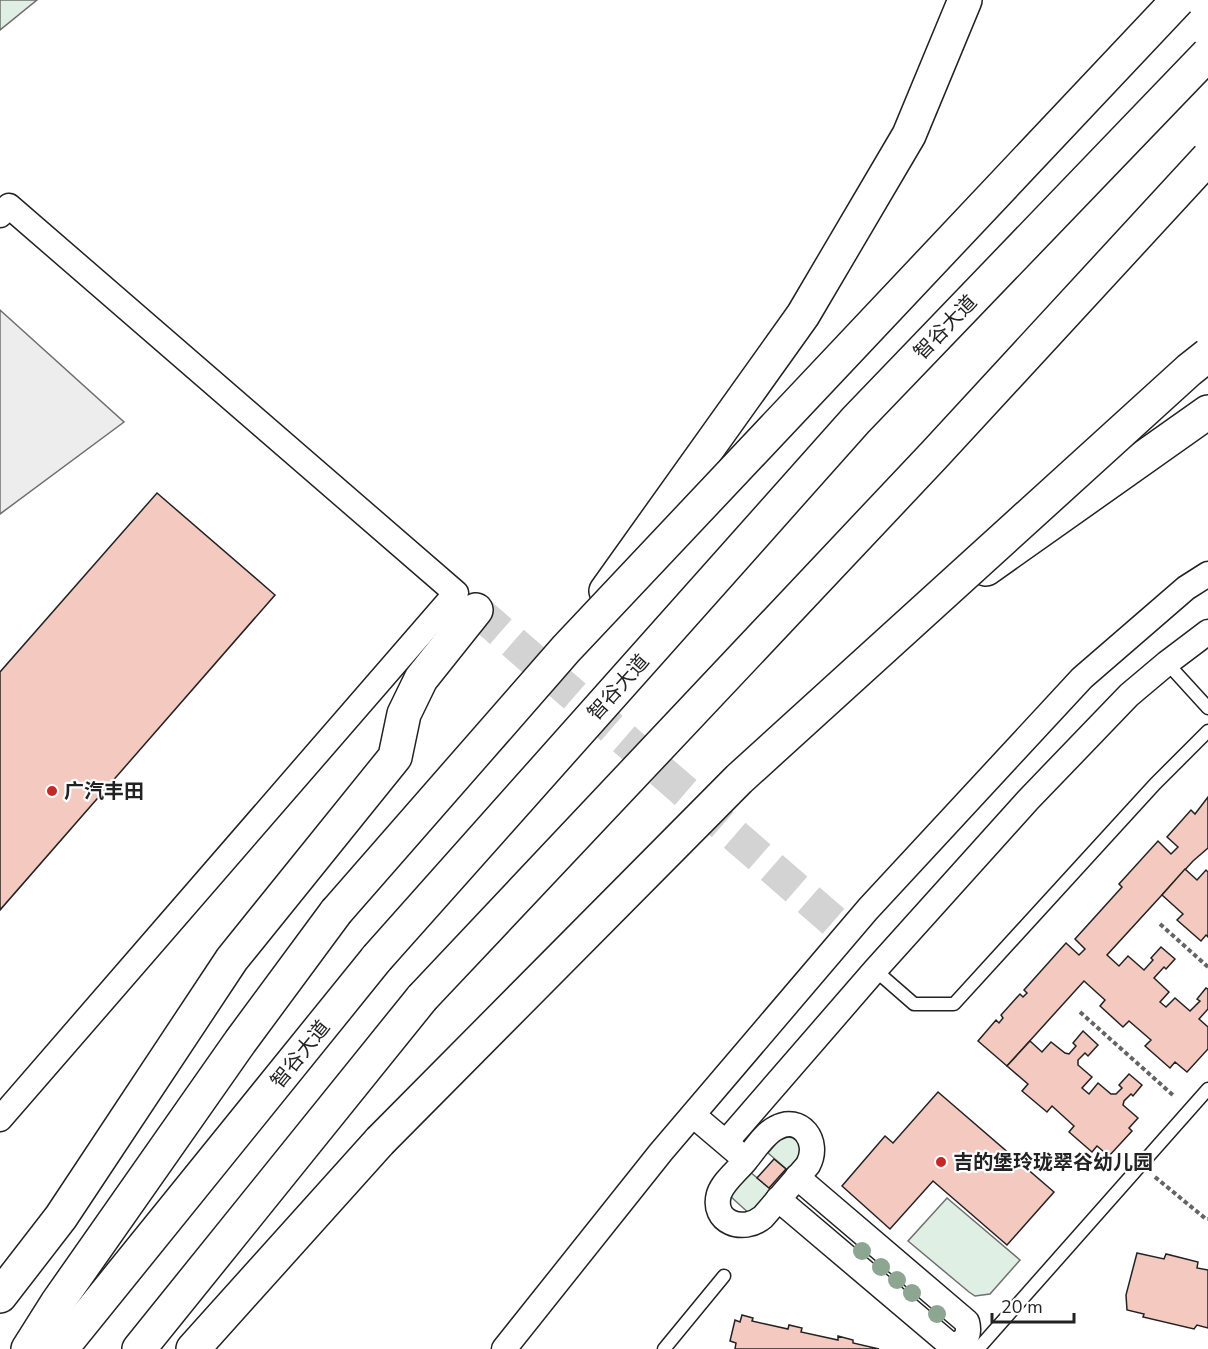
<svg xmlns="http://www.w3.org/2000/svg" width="1208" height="1349" font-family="'Nunito Sans','Noto Sans SC',sans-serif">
<rect width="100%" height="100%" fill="#fff"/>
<g fill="#e0efe3" stroke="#6f6f6f" stroke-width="1.5">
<polygon points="0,0 37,0 0,30"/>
<polygon points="786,1132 809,1151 791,1173 768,1153"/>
<polygon points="750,1172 773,1191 752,1216 730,1196"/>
<polygon points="947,1198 1020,1260 990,1294 975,1296 969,1292 908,1241"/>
</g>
<polygon fill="#ededed" stroke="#6f6f6f" stroke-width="1.5" points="0,310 124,422 0,514"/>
<g fill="#f3c9c0" stroke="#222" stroke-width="1.5">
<polygon points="157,493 275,595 0,910 0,672"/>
<polygon points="1208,797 1208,848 1193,861 1107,955 1119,966 1128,956 1144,970 1153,960 1151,958 1161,947 1175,959 1166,969 1164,967 1154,978 1169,992 1160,1002 1166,1007 1175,998 1190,1011 1200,1001 1197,999 1206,988 1208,989 1208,1009 1199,1019 1208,1027 1208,1049 1187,1072 1175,1062 1170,1068 1145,1046 1151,1040 1129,1021 1123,1027 1100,1006 1105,1000 1084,981 1007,1066 978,1041 996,1020 999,1023 1003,1018 1001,1015 1020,994 1023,997 1027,993 1024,990 1066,943 1079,955 1085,949 1075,939 1122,887 1119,884 1158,841 1171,854 1178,847 1167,837 1191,810 1195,814"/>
<polygon points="1185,869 1197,880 1206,870 1208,872 1208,937 1206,935 1201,941 1177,920 1183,914 1162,895"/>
<polygon points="1083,1031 1098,1045 1088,1056 1085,1053 1078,1060 1078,1065 1092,1077 1082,1088 1089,1094 1098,1083 1111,1094 1116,1094 1122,1088 1119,1085 1129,1074 1142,1085 1133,1096 1131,1094 1124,1101 1123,1105 1138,1118 1129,1128 1132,1131 1109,1156 1097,1146 1092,1152 1069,1132 1074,1126 1052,1106 1047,1112 1022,1091 1028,1084 1007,1066 1030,1041 1042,1052 1051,1042 1065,1053 1069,1054 1076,1046 1073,1043"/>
<polygon points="938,1092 1054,1192 1007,1245 933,1181 890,1229 842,1186 885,1136 893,1143"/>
<polygon points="774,1159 786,1169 769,1188 757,1178"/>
<polygon points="1137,1253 1164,1259 1166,1254 1198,1262 1197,1268 1208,1270 1208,1328 1197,1325 1194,1329 1143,1317 1144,1314 1127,1310 1126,1295"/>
<polygon points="742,1315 753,1318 752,1321 788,1329 789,1325 802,1328 801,1332 838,1340 838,1336 853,1340 853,1343 879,1349 735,1349 736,1343 730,1341 735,1320 740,1322"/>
</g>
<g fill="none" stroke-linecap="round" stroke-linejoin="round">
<polyline stroke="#d3d3d3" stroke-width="33" stroke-dasharray="33 16" stroke-linecap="butt" points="476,610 847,933"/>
<defs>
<g id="lane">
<polyline points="1167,663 1208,708"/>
<polyline points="875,970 914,1004 954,1004 1155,784 1208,731"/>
<polyline points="966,1339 978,1349 1208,1089"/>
<polyline points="664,1349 724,1276"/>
</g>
<g id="street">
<polyline points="0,215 9,206 456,593 0,1119"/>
<path d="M693 1115 746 1160C738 1170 723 1182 719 1194 711 1222 743 1234 763 1217L808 1165C821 1141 800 1114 776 1128 764 1134 755 1149 746 1160"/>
<polyline points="726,1142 875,970 1028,800 1129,695 1167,663 1208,632"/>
<path d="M778 1199 948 1343C962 1347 971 1337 967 1322L797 1177"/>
<polyline points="504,1349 661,1152 868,909 1082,678 1186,588 1208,574"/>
</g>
<polyline id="primary" points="0,1296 61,1217 232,959 395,757 404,714 421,679 476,610"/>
<g id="highway">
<polyline points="986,569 1208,412"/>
<polyline points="606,591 803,315 909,135 965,0"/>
<polyline points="28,1349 57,1303 240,1042 336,912"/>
<polyline points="61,1349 377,958"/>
<polyline points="139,1349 422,998"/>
<polyline points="193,1349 380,1141"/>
</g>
</defs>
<use href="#lane" stroke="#222" stroke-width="15"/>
<use href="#street" stroke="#222" stroke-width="27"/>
<use href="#primary" stroke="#222" stroke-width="36"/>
<use href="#highway" stroke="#222" stroke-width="36"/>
<g stroke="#646464" stroke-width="4" stroke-dasharray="4.5 3" stroke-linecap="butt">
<polyline points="1160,924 1208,967"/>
<polyline points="1080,1012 1175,1097"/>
<polyline points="1155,1177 1206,1219 1208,1219"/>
</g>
<use href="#lane" stroke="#fff" stroke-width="12"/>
<use href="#street" stroke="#fff" stroke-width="24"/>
<use href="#primary" stroke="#fff" stroke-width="33"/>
<use href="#highway" stroke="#fff" stroke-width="33"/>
<defs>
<g id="highway-bridge">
<polyline points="336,912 566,649 1178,0"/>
<polyline points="377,958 856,420 1208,54"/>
<polyline points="422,998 935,454 1208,158"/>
<polyline points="380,1141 739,779 1189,370 1208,355"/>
</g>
</defs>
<use href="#highway-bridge" stroke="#222" stroke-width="36" stroke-linecap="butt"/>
<use href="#highway-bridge" stroke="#fff" stroke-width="33"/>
</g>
<g fill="#8da692">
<circle cx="862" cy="1251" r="9"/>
<circle cx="881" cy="1267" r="9"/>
<circle cx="897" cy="1280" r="9"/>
<circle cx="912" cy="1293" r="9"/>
<circle cx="937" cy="1314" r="9"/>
</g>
<g fill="#c62828" stroke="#fff" stroke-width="2">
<circle cx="52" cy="791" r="6"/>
<circle cx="941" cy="1162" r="6"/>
</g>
<g text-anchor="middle" stroke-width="4.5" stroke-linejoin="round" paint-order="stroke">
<g font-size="20" fill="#222" stroke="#fff">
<text transform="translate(945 327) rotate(-46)" y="7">智谷大道</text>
<text transform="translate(618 687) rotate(-48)" y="7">智谷大道</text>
<text transform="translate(300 1054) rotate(-51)" y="7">智谷大道</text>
</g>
<g font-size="20" font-weight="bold" fill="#222" stroke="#fff" text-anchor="start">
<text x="64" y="798">广汽丰田</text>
<text x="953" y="1169">吉的堡玲珑翠谷幼儿园</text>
</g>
</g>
<path d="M992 1313v9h82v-9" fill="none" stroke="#222222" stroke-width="3"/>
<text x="1001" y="1313" font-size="18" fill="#222222" stroke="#ffffff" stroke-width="4.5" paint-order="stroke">20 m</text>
</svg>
